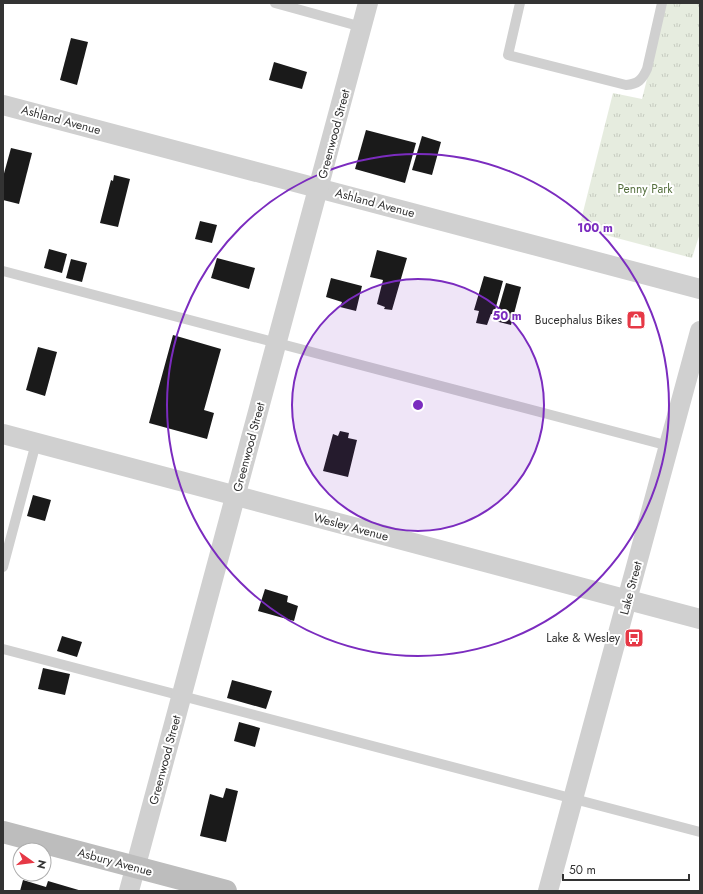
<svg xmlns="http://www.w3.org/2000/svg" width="703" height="894" font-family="Jost,sans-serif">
<defs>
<pattern id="park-tufts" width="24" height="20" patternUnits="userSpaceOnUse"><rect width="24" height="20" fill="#e6ecdf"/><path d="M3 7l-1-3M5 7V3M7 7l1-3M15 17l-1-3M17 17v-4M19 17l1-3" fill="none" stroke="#c6cbc0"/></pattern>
</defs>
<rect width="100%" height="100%" fill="#fff"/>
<polygon fill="url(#park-tufts)" points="666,3 700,3 700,233 692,258 579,228 613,93 642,99"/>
<g fill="#1a1a1a">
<polygon points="71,38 88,42 77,85 60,80"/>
<polygon points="274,62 307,72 302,89 269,80"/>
<polygon points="366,130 416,143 405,183 355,169"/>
<polygon points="422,136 441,142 432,175 412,170"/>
<polygon points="11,148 32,153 19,204 3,200 3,177"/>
<polygon points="114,175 130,179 118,227 100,223 111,180 113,181"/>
<polygon points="200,221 217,225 212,243 195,239"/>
<polygon points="49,249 67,254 62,273 44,268"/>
<polygon points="377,250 407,258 392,310 384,309 385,307 377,304 383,280 370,277"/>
<polygon points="217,258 255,268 249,289 211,278"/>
<polygon points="71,259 87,263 82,282 66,278"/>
<polygon points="484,276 503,281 494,314 491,314 487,325 476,323 479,311 474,310"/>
<polygon points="331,278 362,286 356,311 340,307 342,302 326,297"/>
<polygon points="506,283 521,287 511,325 495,321"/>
<polygon points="173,335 221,349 204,410 214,413 207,439 149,423"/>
<polygon points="38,347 57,352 45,396 26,390"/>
<polygon points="340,431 349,433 348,438 357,440 348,477 323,471 333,434 338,436"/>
<polygon points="33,495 51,500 45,521 27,516"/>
<polygon points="265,589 288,596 287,602 298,606 294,621 258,611"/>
<polygon points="62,636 82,642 77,657 57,651"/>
<polygon points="43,668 70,674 65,695 38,689"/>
<polygon points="232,680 272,691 266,709 227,698"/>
<polygon points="239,722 260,728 255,747 234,741"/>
<polygon points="226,788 238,791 226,842 200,836 210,794 223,798"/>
<polygon points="23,880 46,887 48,881 82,891 20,891"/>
</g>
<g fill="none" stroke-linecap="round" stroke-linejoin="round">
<g stroke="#d0d0d0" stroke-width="10">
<polyline points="275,3 362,27"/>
<path d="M520 3 508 55 626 85C638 84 642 80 647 69L662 3"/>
<polyline points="3,271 669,446"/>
<polyline points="3,567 36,443"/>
<polyline points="3,649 700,832"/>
</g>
<g stroke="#d0d0d0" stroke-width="20">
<polyline points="3,105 700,289"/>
<polyline points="3,434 700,619"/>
<polyline points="129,891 368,3"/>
<polyline points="548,891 700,331"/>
</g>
<polyline stroke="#bdbdbd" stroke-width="22" points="3,832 226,891"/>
</g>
<circle cx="418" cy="405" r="126" fill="#7b2cbf" fill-opacity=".12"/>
<g fill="none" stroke="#7b2cbf" stroke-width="2">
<circle cx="418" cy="405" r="126"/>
<circle cx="418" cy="405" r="251"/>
</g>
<defs>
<symbol id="shop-square" viewBox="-11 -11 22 22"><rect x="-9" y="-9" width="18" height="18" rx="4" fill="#e63946" stroke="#fff"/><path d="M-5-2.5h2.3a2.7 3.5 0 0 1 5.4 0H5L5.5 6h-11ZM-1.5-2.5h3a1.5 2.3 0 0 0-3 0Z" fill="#fff"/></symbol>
<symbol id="bus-square" viewBox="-11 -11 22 22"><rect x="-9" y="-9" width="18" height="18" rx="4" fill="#e63946" stroke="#fff"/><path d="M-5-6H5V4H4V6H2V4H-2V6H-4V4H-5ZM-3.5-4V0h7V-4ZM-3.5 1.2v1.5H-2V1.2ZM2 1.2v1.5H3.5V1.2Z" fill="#fff"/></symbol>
</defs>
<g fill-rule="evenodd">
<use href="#shop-square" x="625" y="309" width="22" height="22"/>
<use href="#bus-square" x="623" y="627" width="22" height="22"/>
</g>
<g text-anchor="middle" stroke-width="4" stroke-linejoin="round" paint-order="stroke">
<g font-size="12" fill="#333" stroke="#fff">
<text transform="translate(61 120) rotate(15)" y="4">Ashland Avenue</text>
<text transform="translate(334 134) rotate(-75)" y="4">Greenwood Street</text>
<text transform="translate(375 203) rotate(15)" y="4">Ashland Avenue</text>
<text transform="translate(249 447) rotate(-75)" y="4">Greenwood Street</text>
<text transform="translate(351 527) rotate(15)" y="4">Wesley Avenue</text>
<text transform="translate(631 588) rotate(-75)" y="4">Lake Street</text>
<text transform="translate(165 760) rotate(-75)" y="4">Greenwood Street</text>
<text transform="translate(115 862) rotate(15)" y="4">Asbury Avenue</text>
</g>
<g font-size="12" fill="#56703f" stroke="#fff">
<text x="645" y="193">Penny Park</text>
</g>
<g font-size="12" fill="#333" stroke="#fff" text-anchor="end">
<text x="622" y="324">Bucephalus Bikes</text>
<text x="620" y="642">Lake &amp; Wesley</text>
</g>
</g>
<circle cx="418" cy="405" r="6" fill="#7b2cbf" stroke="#fff" stroke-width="2"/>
<g font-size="12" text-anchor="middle" font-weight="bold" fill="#7b2cbf" stroke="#fff" stroke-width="4" stroke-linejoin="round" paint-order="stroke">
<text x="595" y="232">100 m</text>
<text x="507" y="320">50 m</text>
</g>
<rect width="703" height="894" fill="none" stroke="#333333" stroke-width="8"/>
<g transform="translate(32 862) rotate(104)"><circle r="19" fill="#ffffff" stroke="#adadad"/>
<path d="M0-3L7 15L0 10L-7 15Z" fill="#e63946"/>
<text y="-6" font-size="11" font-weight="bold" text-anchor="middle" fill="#333333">N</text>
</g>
<path d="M563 874v6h126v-6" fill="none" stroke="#333333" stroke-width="2"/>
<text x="569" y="874" font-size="12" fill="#333333" stroke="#ffffff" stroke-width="3" paint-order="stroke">50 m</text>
</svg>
